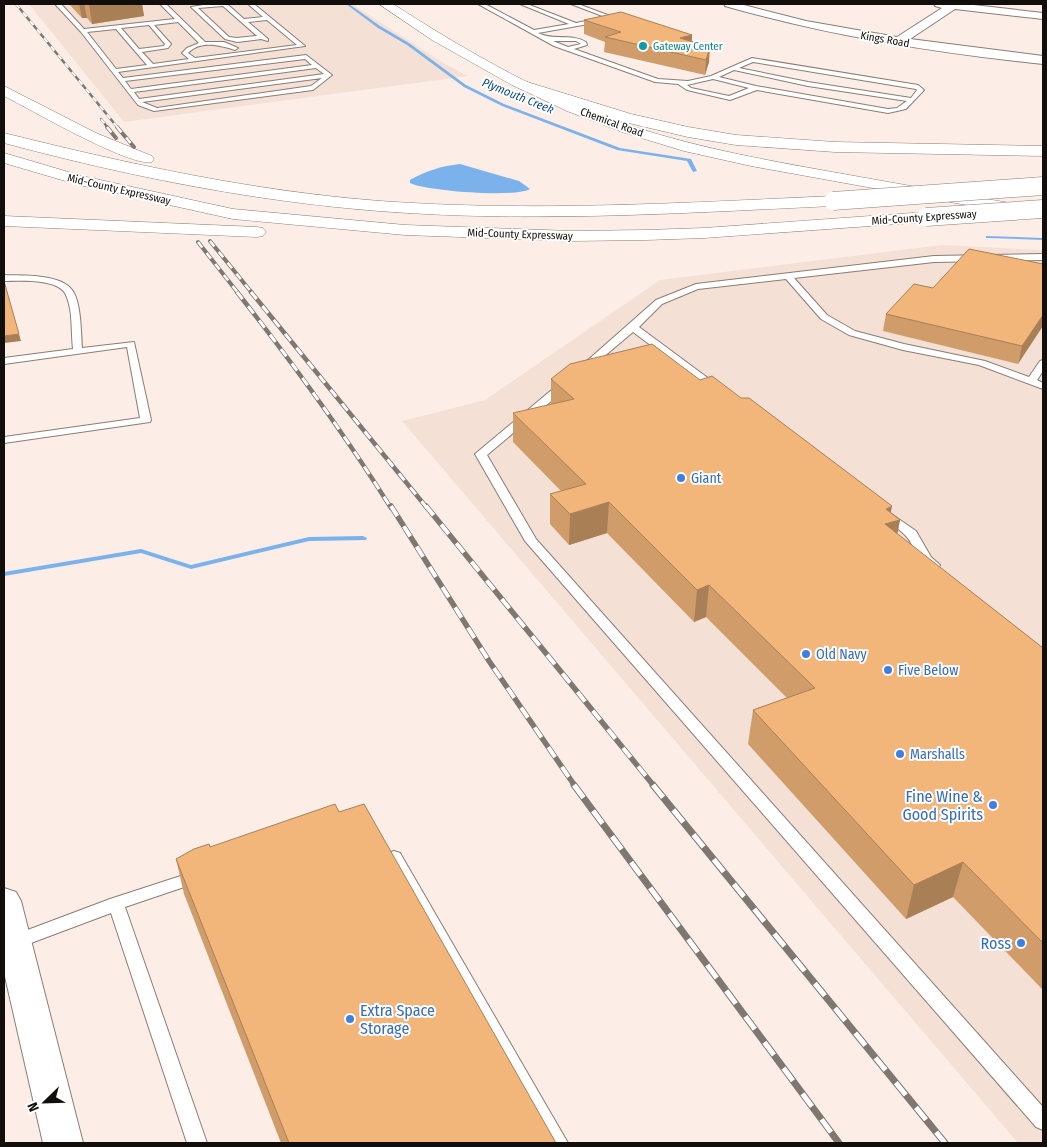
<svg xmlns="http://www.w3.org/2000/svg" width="1047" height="1147" font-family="'Fira Sans Condensed',sans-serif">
<rect width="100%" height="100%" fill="#fceee7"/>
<g fill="#f4e0d5">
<polygon points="29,4 352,4 445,64 468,76 124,122"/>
<polygon points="942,245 1043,250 1043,1143 1018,1143 402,421 485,400 660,280"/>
</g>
<path fill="#7bb2ec" d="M460 164 519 181 530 189C516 198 425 191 410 183V180C426 171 441 166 460 164Z"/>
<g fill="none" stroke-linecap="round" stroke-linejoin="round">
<g fill="#7bb2ec" fill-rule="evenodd">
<polygon points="346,4 349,4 380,26 409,43 466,85 504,104 620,148 691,159 697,171 693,172 687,161 617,150 502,106 464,87 407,45 378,28"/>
<polygon points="986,236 1043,238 1043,240 988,238 986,238"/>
<polygon points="363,536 367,538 366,540 309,541 191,569 141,553 4,576 4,572 141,549 191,565 309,537"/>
</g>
<defs>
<g id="service">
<path d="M55 4H61L84 29 175 19 160 4H166L205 42H224L238 48 235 50C220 45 200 40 188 53L195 58 297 45 267 20 248 22 268 39V41L261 39 237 42 225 39 191 7 210 4H227L244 19 263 17 248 4H254L305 46 118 72 123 78 306 55 332 75 313 90 154 111 138 105 81 32ZM223 6 257 36 237 38 229 37 198 8ZM178 22 199 43 187 48 182 53 189 59 153 64 142 52 168 48 171 44 154 25ZM149 25 165 44 164 46 139 49 121 28ZM116 29 147 65 116 69 87 32ZM305 59 312 65 131 89 125 81ZM316 68 324 74 139 99 134 92ZM322 78 311 86 157 108 142 102Z"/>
<path d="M478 4H485L534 30 569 24 520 4H527L576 23 605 17 571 4H578L613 17 611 20 538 33C553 41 571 33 586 42L587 45 574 49 658 79 688 81 711 76 752 58 918 85 924 90 906 109 888 113 757 90 730 100 687 90 678 84 655 82 554 46ZM553 41H576L581 44 568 47ZM753 62 916 89 917 90 911 98 808 82 739 68ZM734 70 808 86 907 101 897 108 888 109 756 86 719 77ZM713 79 749 88 729 96 691 88 687 85Z"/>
<polygon points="1043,254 1043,260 934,262 794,278 827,315 855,331 904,344 985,361 1029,377 1040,361 1043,360 1043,371 1037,380 1043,383 1043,389 979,365 903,350 849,335 821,319 786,279 698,289 662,304 639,327 720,387 720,391 712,391 633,332 589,369 581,369 580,367 656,300 696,284 934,256"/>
<path d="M4 275C23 276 64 273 74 293 81 306 81 333 82 348L134 342 151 420 150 422 4 443V437L140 418 127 347 4 364V358L73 349C71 332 73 310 66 295 59 278 19 281 4 281Z"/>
<polygon points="564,382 568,383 568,387 487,455 536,539 1043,1107 1043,1130 1036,1127 525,541 475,454 560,383"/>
<path d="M887 511 916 531 931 557 940 565 938 568C919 572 916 546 906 536 899 528 888 523 881 515Z"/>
<polygon points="394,851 400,853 568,1143 548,1143 386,857 388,853"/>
<polygon points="196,871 202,873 204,877 202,881 125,907 207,1143 187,1143 111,913 15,949 9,947 6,942 9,937 110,899"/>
</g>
<g id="minor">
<path d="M724 4H740L806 21 897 37 942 8 935 6 934 4H965L1043 13V19L955 9 910 39 1043 56V64C936 53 829 36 725 6Z"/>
<polygon points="4,888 16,892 21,901 83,1143 43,1143 4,972"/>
</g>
<path id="secondary" d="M379 4H393C460 47 530 88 606 117 675 143 749 157 821 170 888 182 955 194 1022 205L1028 206 1031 210 1028 214 1022 215 751 166 684 151 625 133 567 111 512 85 432 40Z"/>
<g id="motorway">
<polygon points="524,81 631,114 688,127 736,135 835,142 1043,146 1043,156 835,152 736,145 688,137 620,121 519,88 517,85"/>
<path d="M4 86 96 133 152 156 154 159 152 162C131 168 28 108 4 96Z"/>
<path d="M4 133C128 164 252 191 380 201 531 212 682 203 833 196L839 197 842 201 839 205 833 206C682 213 530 223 379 211 252 201 127 176 4 143Z"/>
<polygon points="4,153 82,176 233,209 405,225 572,231 646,230 704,228 926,212 932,213 935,217 932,221 926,222 704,238 646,240 572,241 405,235 233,219 79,185 4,163"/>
<polygon points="4,216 257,227 263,228 266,232 263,236 257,237 4,226"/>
</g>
</defs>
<use href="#service" stroke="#897d76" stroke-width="2"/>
<use href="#minor" stroke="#897d76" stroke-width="2"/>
<use href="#secondary" stroke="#897d76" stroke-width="1"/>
<use href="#motorway" stroke="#897d76" stroke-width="1"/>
<use href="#service" fill="#fff" fill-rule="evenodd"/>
<use href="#minor" fill="#fff" fill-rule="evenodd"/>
<use href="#secondary" fill="#fff" fill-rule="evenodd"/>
<use href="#motorway" fill="#fff" fill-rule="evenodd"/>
<defs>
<g id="rail-far4">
<polyline points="16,4 118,128"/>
<polyline points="101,119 108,128"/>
</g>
<g id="rail-far3">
<polyline points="107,127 116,138"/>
<polyline points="117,127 134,147"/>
<polyline points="210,241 252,293"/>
<polyline points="198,242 238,293"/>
</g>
<g id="rail-far2">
<path d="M237 292C292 362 344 433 391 508"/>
<polyline points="251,292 427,508"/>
</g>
<g id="rail-far1">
<polyline points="391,506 489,661 575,786"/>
<polyline points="426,506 654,786"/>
</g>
<g id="rail">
<polyline points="574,785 839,1143"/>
<polyline points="653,785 945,1143"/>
</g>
</defs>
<use href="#rail-far4" stroke="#7f7772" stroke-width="2.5"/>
<use href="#rail-far3" stroke="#7f7772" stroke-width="4"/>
<use href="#rail-far2" stroke="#7f7772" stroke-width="4.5"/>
<use href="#rail-far1" stroke="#7f7772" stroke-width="5.5"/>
<use href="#rail" stroke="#7f7772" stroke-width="7"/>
<use href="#rail-far4" stroke="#fff" stroke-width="2" stroke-dasharray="5.5" stroke-linecap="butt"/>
<use href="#rail-far3" stroke="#fff" stroke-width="2.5" stroke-dasharray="7" stroke-linecap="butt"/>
<use href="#rail-far2" stroke="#fff" stroke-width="3" stroke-dasharray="9" stroke-linecap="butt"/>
<use href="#rail-far1" stroke="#fff" stroke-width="4" stroke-dasharray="12" stroke-linecap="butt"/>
<use href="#rail" stroke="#fff" stroke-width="5" stroke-dasharray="16" stroke-linecap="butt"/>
<defs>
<g id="motorway-bridge">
<polyline points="833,201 1043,186"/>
<polyline points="926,217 1043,209"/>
</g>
</defs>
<use href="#motorway-bridge" stroke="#897d76" stroke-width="19" stroke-linecap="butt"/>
<use href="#motorway-bridge" stroke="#fff" stroke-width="18"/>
</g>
<g fill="#d09d6a">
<polygon points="69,4 142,4 144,16 92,24 87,18 82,18"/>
<polygon points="584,20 692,35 692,42 709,62 705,75 604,52 605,42 584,34"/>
<polygon points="1043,264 1018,364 883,331 886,314 933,288"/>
<polygon points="551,379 700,380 891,513 900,520 897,534 1043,648 1043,990 953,897 906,919 748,744 753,710 787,698 706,617 694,622 607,533 569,545 550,524 550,494 561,491 513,442 513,413 551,405"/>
<polygon points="339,812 556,1143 281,1143 184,894 176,859"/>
</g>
<g fill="#a97f56">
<polygon points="79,4 84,4 87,18 82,18"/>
<polygon points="89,4 142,4 144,16 92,24"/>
<polygon points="692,35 691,50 680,38"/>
<polygon points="710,47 709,62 705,75 706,60"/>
<polygon points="1043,315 1043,326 1018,364 1022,346"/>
<polygon points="19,334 21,341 4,343 4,336"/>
<polygon points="609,502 607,533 569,545 570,514"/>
<polygon points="892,506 889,523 900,520 894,551 879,555 886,509"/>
<polygon points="709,585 706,617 694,622 697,590"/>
<polygon points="963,862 953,897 906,919 914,885"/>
</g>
<g fill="#f2b67b" stroke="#a97f56">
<polygon points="621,12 692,35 680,38 710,47 706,60 605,37 621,32 584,20"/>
<polygon points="969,249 1043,264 1043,315 1022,346 886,314 914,284 933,288"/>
<polygon points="4,281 19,334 4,336"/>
<polygon points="652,344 700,380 712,376 741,398 749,398 892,506 886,509 900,520 885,524 1043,648 1043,943 963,862 914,885 753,710 815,688 709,585 697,590 609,502 570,514 550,494 586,484 513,413 574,399 551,379 570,364"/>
<polygon points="335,804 339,812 364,804 556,1143 289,1143 176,859 194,849 209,844 210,847"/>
</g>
<circle fill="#0f9aa8" stroke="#fff" stroke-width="2" cx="643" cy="46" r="5"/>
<g fill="#3f7fe0" stroke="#fff" stroke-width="2">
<circle cx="681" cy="478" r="5"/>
<circle cx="806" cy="654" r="5"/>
<circle cx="888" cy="670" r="5"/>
<circle cx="900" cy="754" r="5"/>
<circle cx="993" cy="805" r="5"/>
<circle cx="1021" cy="943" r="5"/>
<circle cx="350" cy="1019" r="5"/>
</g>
<g text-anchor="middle" stroke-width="4" stroke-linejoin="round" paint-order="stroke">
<g font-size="11" fill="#120e0b" stroke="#fff">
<text transform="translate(885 39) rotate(10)" y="4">Kings Road</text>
<text transform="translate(612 122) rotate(20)" y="4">Chemical Road</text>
<text transform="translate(119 189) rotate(13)" y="4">Mid-County Expressway</text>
<text transform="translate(924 217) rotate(-4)" y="4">Mid-County Expressway</text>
<text transform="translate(520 234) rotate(2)" y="4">Mid-County Expressway</text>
</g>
<g font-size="11" fill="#0d838f" stroke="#fff" text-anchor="start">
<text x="653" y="50">Gateway Center</text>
</g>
<g font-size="12" font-style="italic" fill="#0f4b80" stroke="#fff">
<text transform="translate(518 96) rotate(22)" y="4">Plymouth Creek</text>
</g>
<g font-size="14" fill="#366cbe" stroke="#fff" text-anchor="start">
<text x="691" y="483">Giant</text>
<text x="816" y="659">Old Navy</text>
<text x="898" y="675">Five Below</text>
<text x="910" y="759">Marshalls</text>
</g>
<g font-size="16" fill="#366cbe" stroke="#fff" text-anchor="end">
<text x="983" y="802">Fine Wine &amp;<tspan x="983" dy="18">Good Spirits</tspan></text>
<text x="1011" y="949">Ross</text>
<text x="360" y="1016" text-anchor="start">Extra Space<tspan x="360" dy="18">Storage</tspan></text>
</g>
</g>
<rect width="1047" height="1147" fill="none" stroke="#120e0b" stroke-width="10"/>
<g transform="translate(45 1102) rotate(247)" stroke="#ffffff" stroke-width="4" paint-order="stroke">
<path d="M0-4L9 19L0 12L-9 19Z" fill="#120e0b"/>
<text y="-8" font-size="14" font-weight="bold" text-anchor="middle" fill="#120e0b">N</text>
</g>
</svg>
